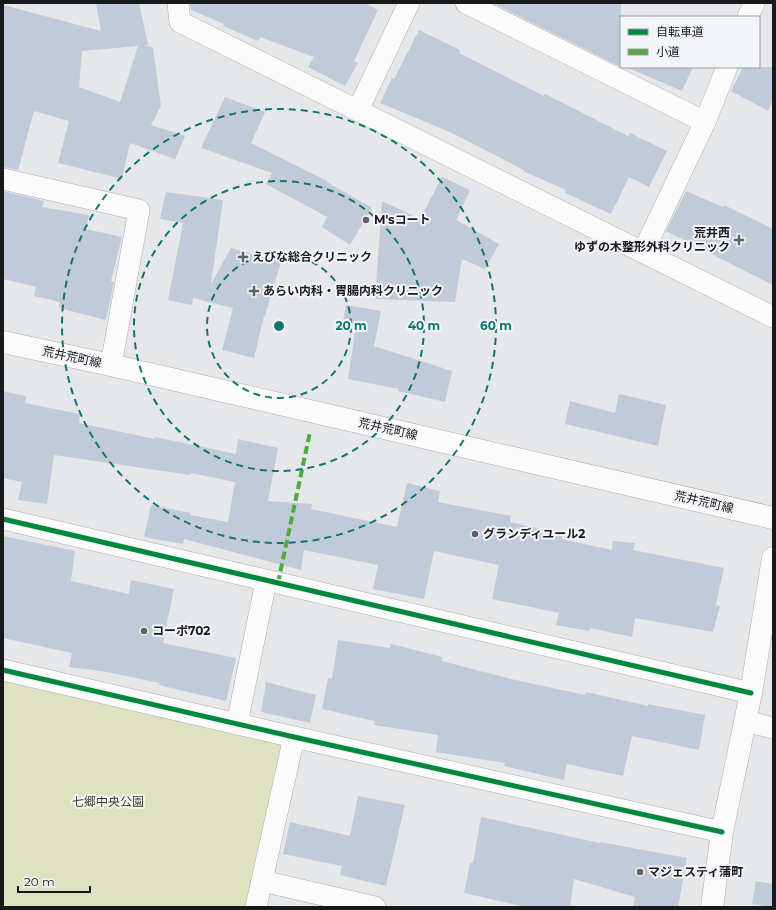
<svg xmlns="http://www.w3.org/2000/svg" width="776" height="910" font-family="Montserrat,'Noto Sans JP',sans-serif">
<rect width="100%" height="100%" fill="#e6e7e9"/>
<polygon fill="#dee2c0" points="3,670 294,737 253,907 3,907"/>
<g fill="#c1cad8" fill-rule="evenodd">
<path d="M96 3H139L148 45H144L153 48 161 106 151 125 185 136 175 159 130 143 122 179 58 163 69 121 34 111 18 170 3 167V5L101 31ZM138 46 120 102 79 87 82 51Z"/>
<polygon points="190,3 365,3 378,10 354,61 358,63 345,86 308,67 314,57 260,37 258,41 223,26 224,24 191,10"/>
<polygon points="493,3 621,3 621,67"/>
<polygon points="419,30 460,50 459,53 544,96 545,94 628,136 630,133 667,151 649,187 629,177 611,214 565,193 566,190 523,171 524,170 452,133 380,103 392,78 394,79"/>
<polygon points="626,67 693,67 682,91"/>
<polygon points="743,67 773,67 773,99 768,111 731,91"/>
<polygon points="225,97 265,112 251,143 327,181 327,182 372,208 350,245 322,227 327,217 266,184 272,173 201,148"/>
<polygon points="442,177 470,190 456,220 499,244 485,269 462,259 455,302 375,299 382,201 420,219"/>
<polygon points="3,191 44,201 42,207 89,215 86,229 122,237 111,281 114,282 106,320 59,308 60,302 34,296 36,287 3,279"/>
<polygon points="686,191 723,207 724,205 773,229 773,285 666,231"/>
<polygon points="166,192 223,200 211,284 231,248 281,262 265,316 264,316 254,358 222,350 233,308 193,298 192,305 168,300 183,223 160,219"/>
<polygon points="346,305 381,311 374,346 452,371 445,402 398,391 398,389 348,379 356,326 343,322"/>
<polygon points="3,391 26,396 25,403 80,414 79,423 155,439 155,437 236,454 238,439 278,448 268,501 312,504 311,509 397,527 407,483 440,491 438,502 511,516 510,522 563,534 562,539 612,550 613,541 635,543 633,550 724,568 716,605 720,606 713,632 635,618 632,637 590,628 589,631 556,625 559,613 492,599 499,565 434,551 424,599 373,589 378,565 304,550 301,570 184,539 183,544 144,537 151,505 191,513 190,515 228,522 235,482 191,473 190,475 54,455 47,504 18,500 22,482 3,478"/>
<polygon points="619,394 666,405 658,446 565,424 570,401 615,413"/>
<polygon points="3,536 75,551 71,581 129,594 131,580 174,589 163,643 236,658 226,701 159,685 160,683 102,671 69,667 72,653 3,638"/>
<polygon points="338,640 390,648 391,644 442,657 442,661 511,679 585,695 586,692 648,706 648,704 705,715 699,750 632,736 623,776 567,764 564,780 504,766 505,763 436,752 438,735 374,725 375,721 322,709 328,678 332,679"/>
<polygon points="266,682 316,695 310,723 261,712"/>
<polygon points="358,796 405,805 386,886 340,875 342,866 283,854 290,822 350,836"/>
<polygon points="481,817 600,843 600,842 687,858 678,907 633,907 635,897 574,879 570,907 525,907 464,893 470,863 473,863"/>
<polygon points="756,881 773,884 773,907 752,904"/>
</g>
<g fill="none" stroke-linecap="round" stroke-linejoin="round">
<defs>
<g id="minor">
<polyline points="178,3 180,22 773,317"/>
<polyline points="466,3 705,122"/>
<polyline points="748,17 754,3"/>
<polyline points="358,110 409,3"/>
<polyline points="3,179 139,210 111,365"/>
<polyline points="643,252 705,122 727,67"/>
<polyline points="3,519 751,693"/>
<polyline points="3,670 294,737 722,832"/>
<polyline points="745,721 773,728"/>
<polyline points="237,724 266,581"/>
<polyline points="262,881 375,907"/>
<polyline points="256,907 294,737"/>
</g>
<polyline id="tertiary" points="712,907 722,832 751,693 773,558"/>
<polyline id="secondary" points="3,342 111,365 773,518"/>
</defs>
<use href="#minor" stroke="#abacad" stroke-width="22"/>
<use href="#tertiary" stroke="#abacad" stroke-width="23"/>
<use href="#secondary" stroke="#abacad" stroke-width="23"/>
<use href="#minor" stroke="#fbfbfc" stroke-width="21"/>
<use href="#tertiary" stroke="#fbfbfc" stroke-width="22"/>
<use href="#secondary" stroke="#fbfbfc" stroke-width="22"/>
<polyline stroke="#52a942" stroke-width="4" stroke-dasharray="8 4" stroke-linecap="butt" points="278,583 310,432"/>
<defs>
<g id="cycleway">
<polyline points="3,519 751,693"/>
<polyline points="3,670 294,737 722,832"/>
</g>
</defs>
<use href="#cycleway" stroke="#f2f4f8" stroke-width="8"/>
<use href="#cycleway" stroke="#00873e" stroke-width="5"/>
</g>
<g fill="none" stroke="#0f766e" stroke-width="2" stroke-dasharray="7 5">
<circle cx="279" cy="326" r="72"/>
<circle cx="279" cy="326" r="145"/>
<circle cx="279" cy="326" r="217"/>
</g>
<g fill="#606162" stroke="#f2f4f8" stroke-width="1.5">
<circle cx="366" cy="220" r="4"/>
<path d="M737 234h4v4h4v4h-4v4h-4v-4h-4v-4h4z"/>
<path d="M241 251h4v4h4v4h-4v4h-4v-4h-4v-4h4z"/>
<path d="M252 285h4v4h4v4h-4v4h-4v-4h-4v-4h4z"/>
<circle cx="475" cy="534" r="4"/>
<circle cx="144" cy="631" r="4"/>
<circle cx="640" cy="872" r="4"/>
</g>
<g text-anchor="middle" stroke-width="4" stroke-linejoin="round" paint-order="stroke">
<g font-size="12" font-weight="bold" fill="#18191a" stroke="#f2f4f8" text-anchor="start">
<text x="374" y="224">M'sコート</text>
<text x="730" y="237" text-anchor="end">荒井西<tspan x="730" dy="14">ゆずの木整形外科クリニック</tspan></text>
<text x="252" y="261">えびな総合クリニック</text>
<text x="263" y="295">あらい内科・胃腸内科クリニック</text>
<text x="483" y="538">グランディユール2</text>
<text x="152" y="635">コーポ702</text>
<text x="648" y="876">マジェスティ蒲町</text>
</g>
<g font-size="12" fill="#18191a" stroke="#f2f4f8">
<text transform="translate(72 357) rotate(12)" y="4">荒井荒町線</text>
<text transform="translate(388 429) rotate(13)" y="4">荒井荒町線</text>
<text transform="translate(704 502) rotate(13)" y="4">荒井荒町線</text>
</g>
<g font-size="12" fill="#3d401b" stroke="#f2f4f8">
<text x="108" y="806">七郷中央公園</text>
</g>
</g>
<circle cx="279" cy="326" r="6" fill="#0f766e" stroke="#f2f4f8" stroke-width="2"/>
<g font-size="12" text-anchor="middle" font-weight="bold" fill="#0f766e" stroke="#f2f4f8" stroke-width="4" stroke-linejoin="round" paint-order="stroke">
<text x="351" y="330">20 m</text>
<text x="424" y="330">40 m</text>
<text x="496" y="330">60 m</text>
</g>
<rect width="776" height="910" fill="none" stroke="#18191a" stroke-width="8"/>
<rect x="620" y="16" width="140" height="52" fill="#f2f4f8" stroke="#9b9c9f"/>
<rect x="628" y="29" width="20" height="6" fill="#00873e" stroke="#9b9c9f"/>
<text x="656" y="36" font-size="12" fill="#18191a">自転車道</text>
<rect x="628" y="49" width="20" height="6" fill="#52a942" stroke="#9b9c9f"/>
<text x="656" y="56" font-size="12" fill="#18191a">小道</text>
<path d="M18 886v6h72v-6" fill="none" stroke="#18191a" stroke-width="2"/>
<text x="24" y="886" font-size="12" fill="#18191a" stroke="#f2f4f8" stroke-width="3" paint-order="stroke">20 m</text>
</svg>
